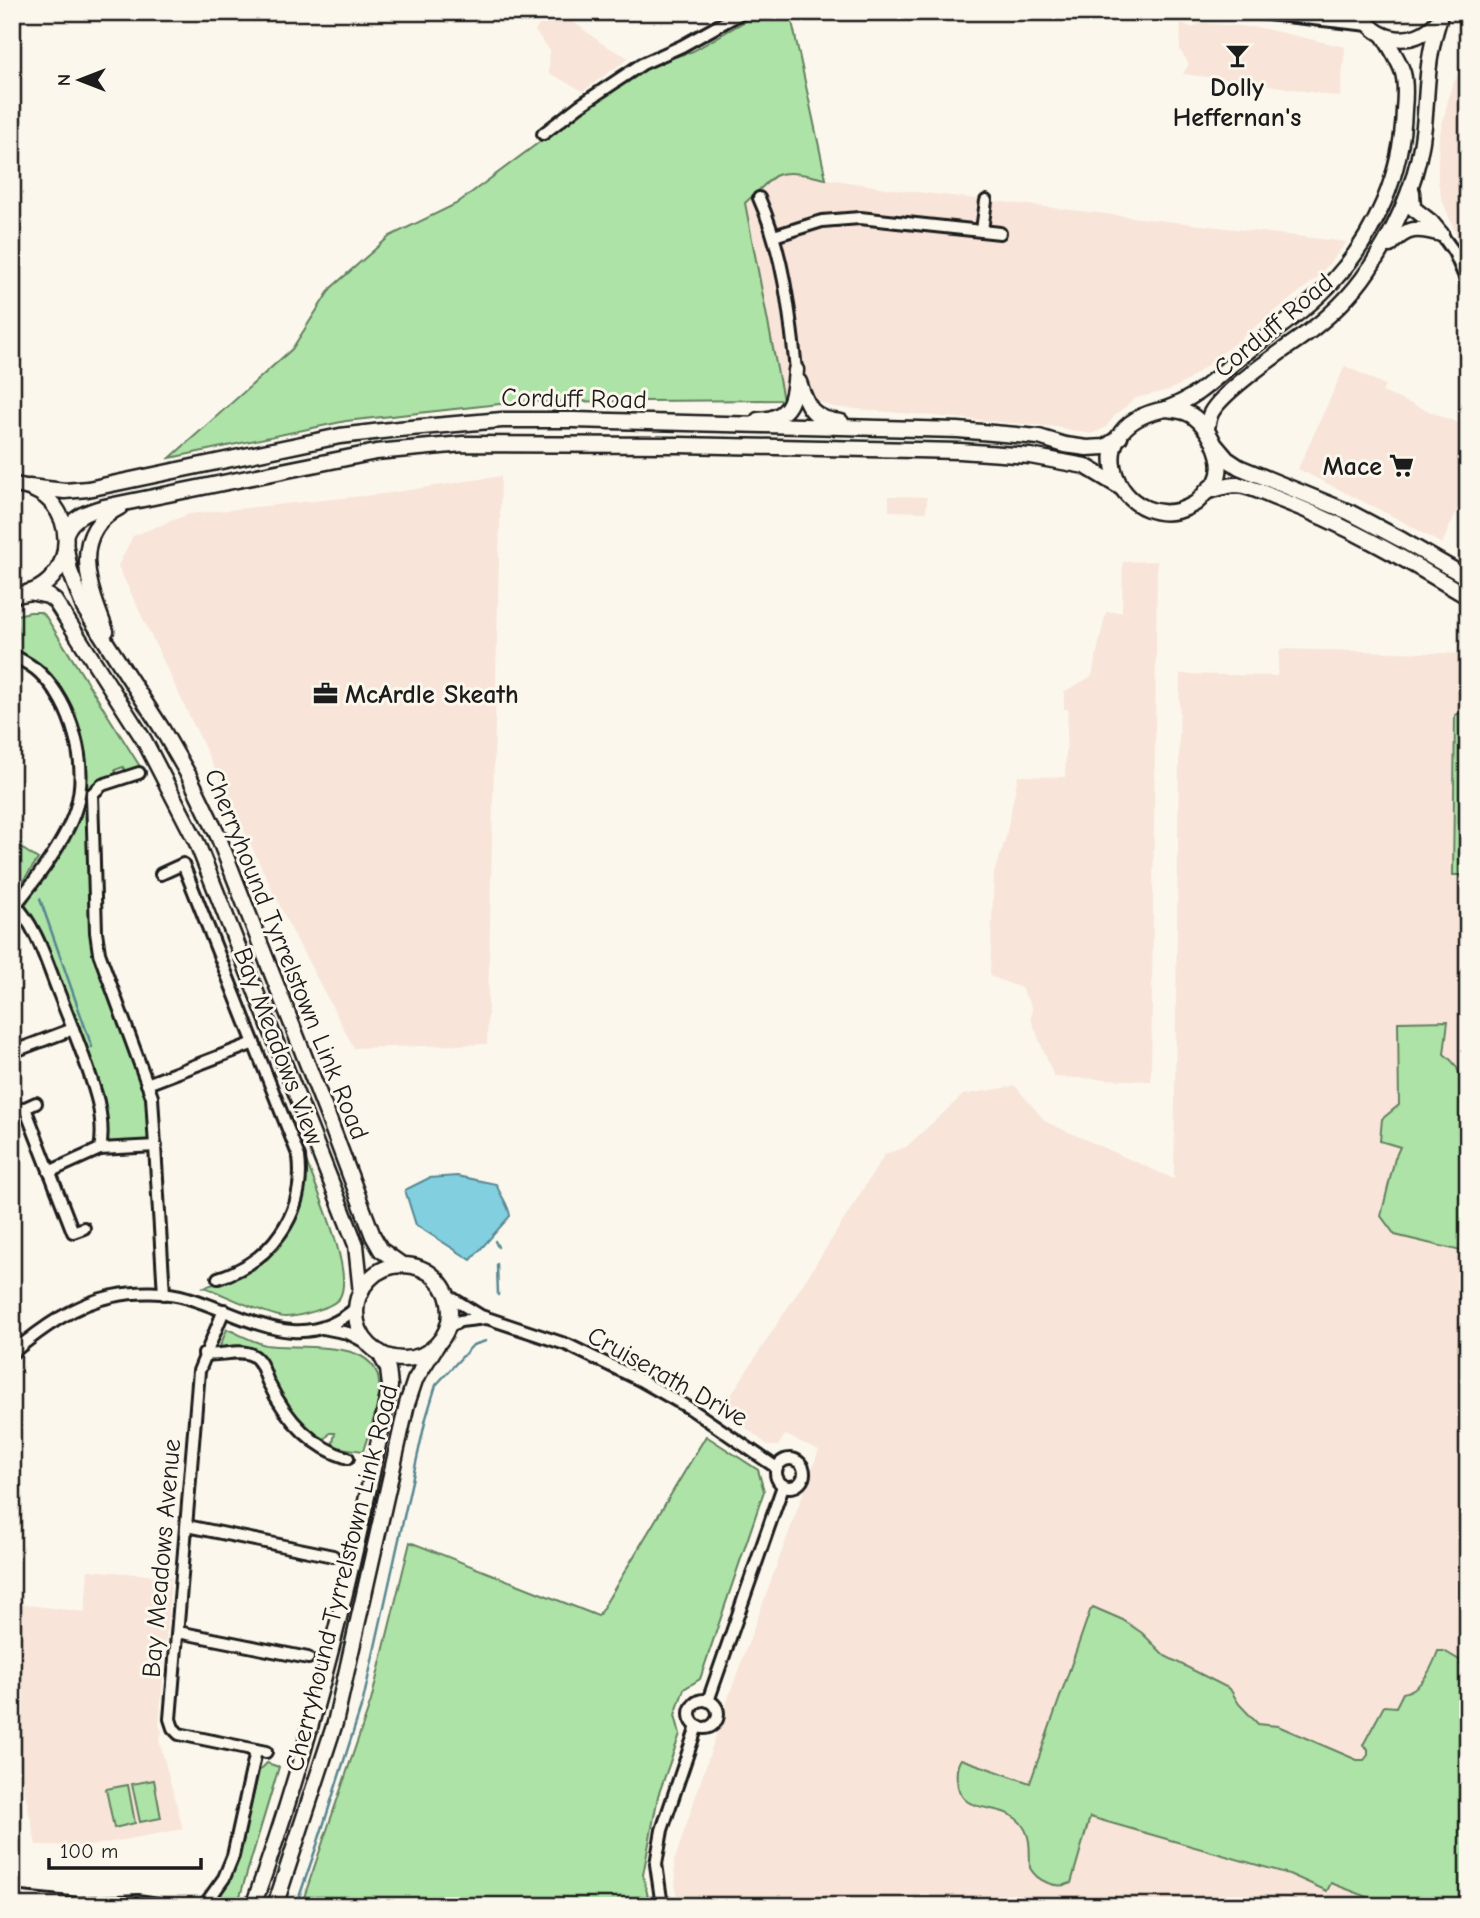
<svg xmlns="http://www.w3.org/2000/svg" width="1480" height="1918" font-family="'Comic Neue',sans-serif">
<rect width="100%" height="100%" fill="#fbf7ec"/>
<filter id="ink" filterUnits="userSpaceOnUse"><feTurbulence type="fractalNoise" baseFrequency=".0143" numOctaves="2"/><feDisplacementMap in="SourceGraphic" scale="14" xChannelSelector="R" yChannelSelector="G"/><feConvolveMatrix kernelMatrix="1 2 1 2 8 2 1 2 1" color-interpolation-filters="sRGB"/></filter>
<g filter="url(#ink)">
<g fill="#f8e4d8">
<polygon points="548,12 560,12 604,45 629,58 583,91 549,73 550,50 535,31"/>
<polygon points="1181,23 1193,28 1200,23 1261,28 1345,47 1340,97 1258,83 1183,74 1189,64 1180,50"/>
<polygon points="1468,47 1468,265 1442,199 1438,181 1438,162 1439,137 1452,85 1461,71"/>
<polygon points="789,173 899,190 1347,242 1317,278 1187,381 1169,390 1136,398 1116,414 1105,428 1091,434 1057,427 834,407 810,399 783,400 745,203 763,189 773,176"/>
<polygon points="1345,366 1385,385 1382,392 1468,427 1468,485 1442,544 1402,521 1298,469"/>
<polygon points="501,476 487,1044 354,1048 291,929 118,566 133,536 189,514 383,494"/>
<polygon points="889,496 927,497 926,512 889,511"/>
<polygon points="1157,561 1151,1081 1054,1077 1031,1019 1032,1007 1021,988 990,976 994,873 1005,841 1018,776 1065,777 1068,709 1064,709 1064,692 1092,676 1106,612 1122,612 1123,562"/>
<polygon points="1280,649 1468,654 1468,1906 677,1906 674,1862 729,1696 819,1450 785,1435 778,1446 769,1446 722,1409 832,1239 885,1154 906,1147 963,1095 1015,1086 1046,1122 1174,1179 1180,674 1277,676"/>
<polygon points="88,1570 171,1577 159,1725 162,1732 159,1740 183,1829 90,1846 36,1845 12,1729 12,1601 18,1604 85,1612"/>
</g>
<g fill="#ade3a6" stroke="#648061" stroke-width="2">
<path d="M761 12H790L826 179C810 176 789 169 775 176 771 178 751 198 745 203L783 400 518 402 346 421 170 458 292 349 331 288 390 236 456 204 588 106 650 65 693 51Z"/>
<path d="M30 612H40L46 617 141 768 127 774 123 767 115 770 116 775 91 791 96 954 147 1091 152 1143 108 1145 104 1096 76 1018 45 941 25 908C34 878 63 855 74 825 78 816 78 803 79 793 81 783 84 772 84 761 84 715 52 670 12 649V616Z"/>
<polygon points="1466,711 1468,875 1453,875 1455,715"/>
<polygon points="12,842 38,859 14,894 12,893"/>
<path d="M1448 1021 1444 1054C1449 1058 1456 1064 1458 1070 1468 1095 1473 1155 1462 1178L1468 1198V1249L1465 1252 1395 1235 1381 1216 1395 1158 1400 1147 1380 1141 1382 1119 1399 1105 1398 1022Z"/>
<path d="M307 1163C317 1190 354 1272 340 1297 334 1308 297 1317 285 1317 270 1317 221 1293 204 1287L240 1276 270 1254 286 1234 300 1208Z"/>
<path d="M227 1329C239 1334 253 1342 266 1345 296 1350 376 1336 379 1383 381 1405 369 1430 363 1451L332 1447 335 1433H330L325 1439C284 1420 281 1396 262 1357L218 1351Z"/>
<polygon points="706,1436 758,1470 764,1491 700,1679 684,1689 675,1715 680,1734 658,1796 643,1875 650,1906 301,1906 371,1701 410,1542 598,1616"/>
<path d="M1093 1607 1123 1620 1142 1633 1165 1656 1230 1689 1239 1704 1258 1724 1278 1726 1357 1760H1364L1368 1755V1749L1363 1745 1384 1706 1396 1707 1403 1693C1422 1690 1432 1668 1438 1651H1444L1461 1661 1460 1665 1468 1669V1906H1391L1331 1883 1327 1891 1289 1874 1090 1817 1071 1883C1057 1890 1037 1881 1030 1868 1029 1854 1032 1839 1023 1826 1004 1798 959 1820 957 1780 956 1772 957 1765 961 1759L1030 1783 1090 1611Z"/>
<polygon points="267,1763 279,1767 237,1906 216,1906 239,1857 259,1771"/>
<polygon points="154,1780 161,1818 140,1822 132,1784"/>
<polygon points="128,1785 135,1823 114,1828 106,1789"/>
</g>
<path fill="#81cfdf" stroke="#598791" stroke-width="2" d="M457 1176 496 1184C500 1195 509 1205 510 1216L471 1260 416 1225 405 1190 429 1178Z"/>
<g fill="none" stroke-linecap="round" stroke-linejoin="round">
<g stroke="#598791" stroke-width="2.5">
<polyline points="12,875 20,879"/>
<polyline points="40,899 92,1047"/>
<polyline points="495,1241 498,1247"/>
<polyline points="497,1264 498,1295"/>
<polyline points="296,1906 317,1845 363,1701 426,1418 436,1385 473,1345 486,1341"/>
</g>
<defs>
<g id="street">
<polyline points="1248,12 1369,25"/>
<polyline points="543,134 579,106 642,64 682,46 743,12"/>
<path d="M759 198C783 251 790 312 796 370"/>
<polyline points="982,230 986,201"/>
<polyline points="1441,234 1454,252 1468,284"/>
<polyline points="774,236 822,221 860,218 1000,233"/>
<path d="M12 655C22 660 32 665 40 673 72 704 89 764 76 808 66 841 37 878 16 904"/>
<polyline points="139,773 102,785 92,794 96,932 99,953 152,1097 164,1294"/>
<path d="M161 874 183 864 299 1157C306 1213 271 1262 218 1278"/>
<path d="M12 901C37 926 47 964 60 996 73 1030 89 1066 98 1102 101 1116 103 1135 100 1149"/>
<polyline points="12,1052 73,1029"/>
<polyline points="147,1084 254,1043"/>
<polyline points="36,1103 25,1108 73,1232 84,1228"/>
<polyline points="49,1172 100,1149 156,1146"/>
<polyline points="447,1295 481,1316 568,1345 640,1380 691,1409 777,1468"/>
<polyline points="224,1310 199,1371 170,1719 173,1728 179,1734 266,1752"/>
<polyline points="448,1327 460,1321 486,1318"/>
<polyline points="323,1328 348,1333 369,1344"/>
<path d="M12 1353C42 1328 75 1304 113 1296 136 1291 166 1291 188 1298 246 1315 301 1358 357 1307"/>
<path d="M204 1354C220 1357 238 1348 252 1355 262 1360 264 1373 268 1382 285 1417 311 1447 348 1458"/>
<circle cx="790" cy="1473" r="14"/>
<polyline points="187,1526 333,1556"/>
<polyline points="178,1632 308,1658"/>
<circle cx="704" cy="1714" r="14"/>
<polyline points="708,1701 783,1486"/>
<polyline points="12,1897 80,1904 138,1901 172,1906"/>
<polyline points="204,1906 224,1878 233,1856 256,1751"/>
<polyline points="662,1906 656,1864 662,1830 697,1726"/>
</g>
<g id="secondary">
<path d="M1361 12C1376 44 1415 47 1437 22"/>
<polyline points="1412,192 1413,208 1431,222 1441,234"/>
<path d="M1390 245C1407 227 1417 227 1441 234"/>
<path d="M799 382C807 407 812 419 841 422"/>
<path d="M1166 409C1202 396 1218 374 1248 351 1277 328 1309 308 1334 280 1376 234 1402 173 1404 110 1405 99 1406 84 1403 73 1399 60 1390 47 1383 35"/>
<path d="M1166 409C1172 410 1181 410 1187 413 1207 421 1228 460 1216 482 1215 485 1211 486 1209 489 1203 494 1200 501 1194 504 1126 544 1065 427 1166 409Z"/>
<path d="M758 420C792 419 794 398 796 370"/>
<path d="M1207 428C1208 423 1209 417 1211 413 1224 389 1287 348 1310 331 1335 312 1359 287 1375 260 1401 219 1419 175 1424 126 1428 85 1426 61 1439 20"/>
<polyline points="1216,446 1227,459 1239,467 1349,512 1402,540 1468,578"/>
<path d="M12 485C84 489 83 593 12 595"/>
<polyline points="29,487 65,491 88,489 340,436 399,429 502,420 573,420 958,430 1039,437 1065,445 1087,448 1105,447 1120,437"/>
<path d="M1206 492C1216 489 1227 485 1237 485 1251 486 1265 494 1278 499 1345 524 1407 560 1468 597"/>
<path d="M66 533C73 516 87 512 104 507L376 452 463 444 678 445 960 451 1030 456 1085 466 1120 487"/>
<polyline points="66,548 70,571 84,608 162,729 189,776 218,836 327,1114 373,1236 381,1250 402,1265"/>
<polyline points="29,592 48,596 55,601 144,740 197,843 356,1245 361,1293"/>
<path d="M106 631C89 588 68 533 120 507"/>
<circle cx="403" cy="1312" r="47"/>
<path d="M253 1906C314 1738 355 1561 390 1386L388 1369 379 1352"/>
<polyline points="275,1906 335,1723 407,1404 415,1380 437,1345"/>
</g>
</defs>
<use href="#street" stroke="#1c1c1c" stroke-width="16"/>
<use href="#secondary" stroke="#1c1c1c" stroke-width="19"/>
<use href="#street" stroke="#fbf7ec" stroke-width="10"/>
<use href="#secondary" stroke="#fbf7ec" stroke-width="14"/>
</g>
</g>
<defs>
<symbol id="bar-bare" viewBox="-9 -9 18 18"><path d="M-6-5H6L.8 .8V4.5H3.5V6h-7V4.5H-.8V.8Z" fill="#1c1c1c" stroke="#fbf7ec" stroke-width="2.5" paint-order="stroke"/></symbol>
<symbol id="supermarket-bare" viewBox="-9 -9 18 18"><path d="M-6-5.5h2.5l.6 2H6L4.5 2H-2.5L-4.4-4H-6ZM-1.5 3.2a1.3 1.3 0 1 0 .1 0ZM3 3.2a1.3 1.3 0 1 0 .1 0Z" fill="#1c1c1c" stroke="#fbf7ec" stroke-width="2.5" paint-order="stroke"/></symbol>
<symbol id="office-bare" viewBox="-9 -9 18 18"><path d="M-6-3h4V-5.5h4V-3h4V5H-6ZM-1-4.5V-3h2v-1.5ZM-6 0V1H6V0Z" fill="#1c1c1c" stroke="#fbf7ec" stroke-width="2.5" paint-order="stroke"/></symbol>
</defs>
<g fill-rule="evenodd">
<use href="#bar-bare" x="1220" y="38" width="35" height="35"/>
<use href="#supermarket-bare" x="1384" y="448" width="35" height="35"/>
<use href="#office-bare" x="308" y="676" width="35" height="35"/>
</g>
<g text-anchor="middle" stroke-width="6" stroke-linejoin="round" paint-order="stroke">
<g font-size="26" font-weight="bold" fill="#1c1c1c" stroke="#fbf7ec">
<text x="1237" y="96">Dolly<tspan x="1237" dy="30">Heffernan's</tspan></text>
<text x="1382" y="475" text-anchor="end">Mace</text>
<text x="345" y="703" text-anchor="start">McArdle Skeath</text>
</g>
<g font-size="26" fill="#1c1c1c" stroke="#fbf7ec">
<text transform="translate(1273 325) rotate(-40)" y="9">Corduff Road</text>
<text transform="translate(574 398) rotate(1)" y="9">Corduff Road</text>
<text transform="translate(287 954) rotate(68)" y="9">Cherryhound Tyrrelstown Link Road</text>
<text transform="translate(279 1046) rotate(69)" y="9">Bay Meadows View</text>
<text transform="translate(668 1376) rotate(29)" y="9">Cruiserath Drive</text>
<text transform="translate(161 1558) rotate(-85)" y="9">Bay Meadows Avenue</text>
<text transform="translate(341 1578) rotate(-76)" y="9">Cherryhound Tyrrelstown Link Road</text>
</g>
</g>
<rect width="1480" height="1918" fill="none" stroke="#fbf7ec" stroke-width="42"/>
<rect x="21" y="21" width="1438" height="1876" fill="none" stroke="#1c1c1c" stroke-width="2.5" filter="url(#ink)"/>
<g transform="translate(80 80) rotate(270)" stroke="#fbf7ec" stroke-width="5" paint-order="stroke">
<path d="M0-5L12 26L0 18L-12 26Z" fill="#1c1c1c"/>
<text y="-10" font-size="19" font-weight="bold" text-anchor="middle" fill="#1c1c1c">N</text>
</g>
<path d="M49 1858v10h152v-10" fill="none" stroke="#1c1c1c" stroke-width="3.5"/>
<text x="60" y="1858" font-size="21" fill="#1c1c1c" stroke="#fbf7ec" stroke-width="5" paint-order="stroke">100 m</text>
</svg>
